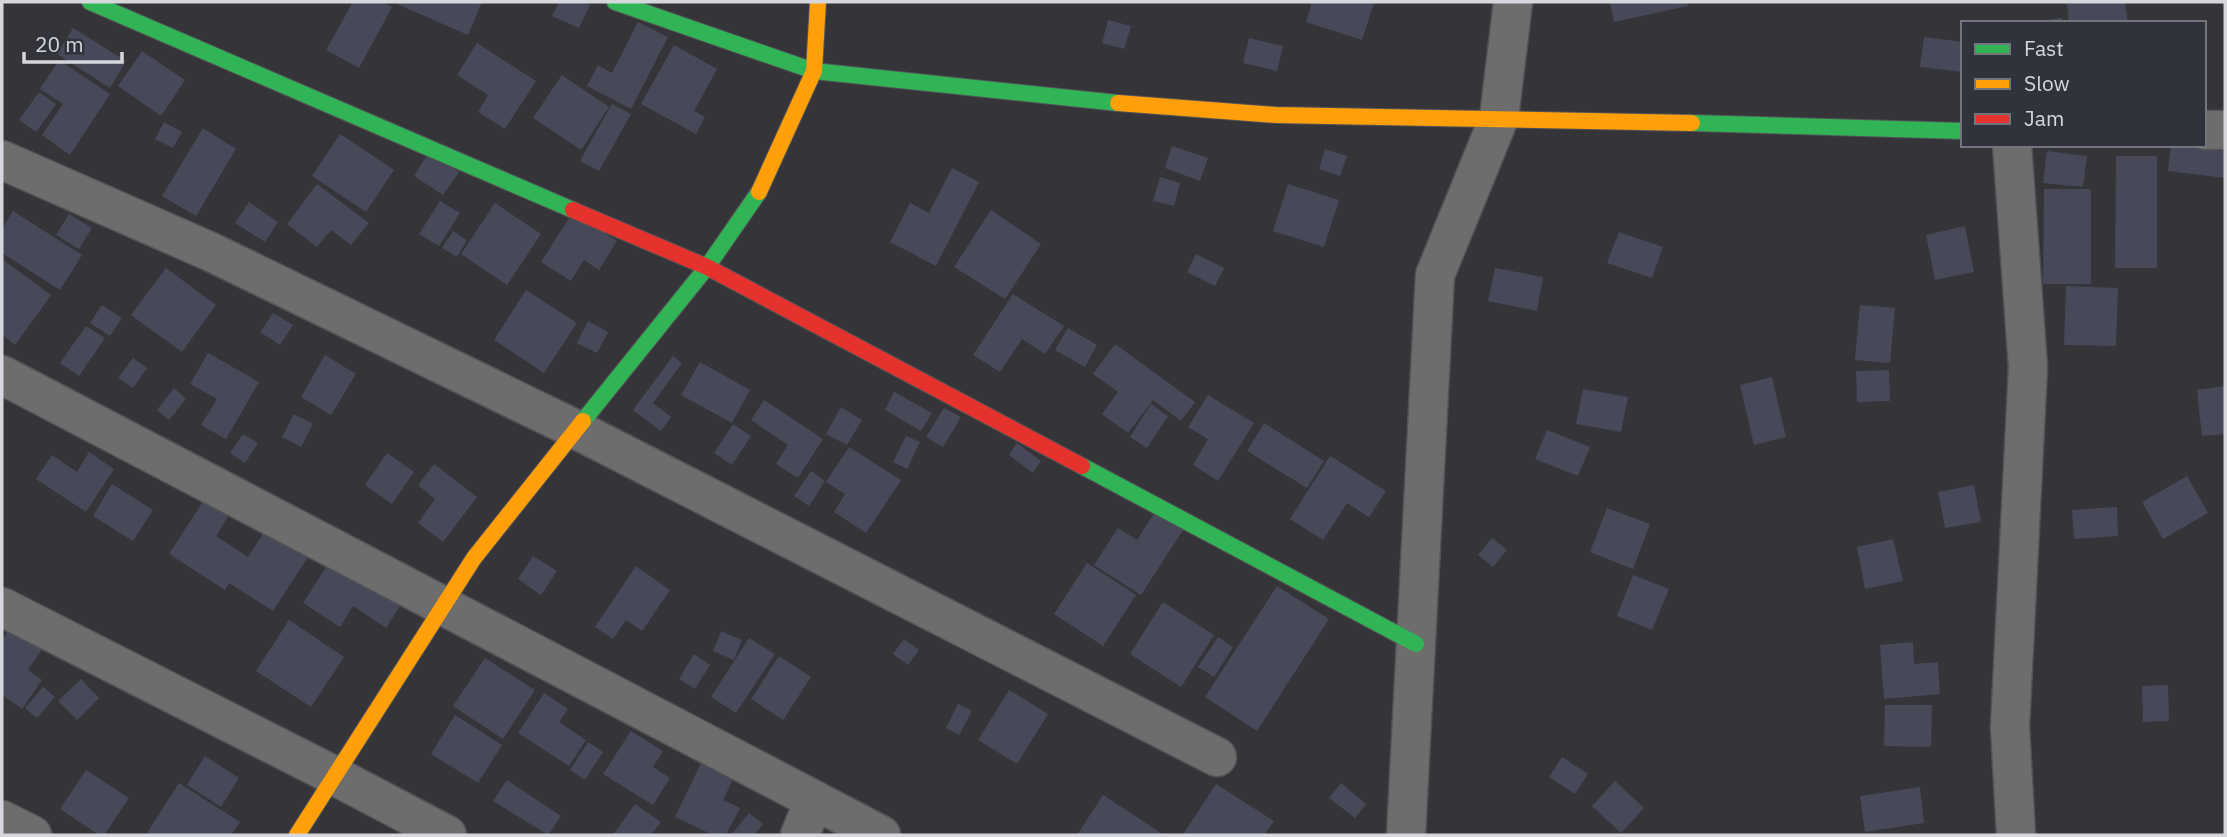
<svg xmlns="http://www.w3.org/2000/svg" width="2227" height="837" font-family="'IBM Plex Sans',sans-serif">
<rect width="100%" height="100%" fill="#343439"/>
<g fill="#474959">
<polygon points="353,2 383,2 392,7 359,68 326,50"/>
<polygon points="398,2 482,2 468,35 397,4"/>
<polygon points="559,2 582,2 590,5 579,28 552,16"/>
<polygon points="1312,2 1374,3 1362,40 1306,22"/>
<polygon points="1610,2 1687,2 1688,6 1614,22"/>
<polygon points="2083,2 2125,2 2128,23 2069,23 2067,4"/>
<polygon points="2062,18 2063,23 2039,23 2038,21"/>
<polygon points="1108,20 1131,26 1124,49 1102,43"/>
<polygon points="638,22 668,37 631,109 587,86 598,65 612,73"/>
<polygon points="73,28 126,61 110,88 57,54"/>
<polygon points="1924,37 1963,42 1963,72 1920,67"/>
<polygon points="1249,38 1283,46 1277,71 1243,63"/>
<polygon points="477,43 536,81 505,129 478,112 488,95 457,75"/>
<polygon points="674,45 717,69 694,111 705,117 696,134 641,104"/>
<polygon points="142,51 185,80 161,116 118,86"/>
<polygon points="59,60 110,94 70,155 42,135 63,104 40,89"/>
<polygon points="562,75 609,107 581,150 533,118"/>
<polygon points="39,92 56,104 36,132 19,120"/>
<polygon points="612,104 631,114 599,171 580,161"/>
<polygon points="164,122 182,132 173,148 155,139"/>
<polygon points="203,128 236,149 196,216 162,196"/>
<polygon points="340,134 394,170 366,212 312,176"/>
<polygon points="2171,145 2225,151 2225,178 2168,171"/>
<polygon points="1172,146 1208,158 1200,181 1165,168"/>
<polygon points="1325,149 1347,156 1340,176 1319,169"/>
<polygon points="2047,151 2087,156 2083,187 2043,183"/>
<polygon points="429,152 459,172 443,195 414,176"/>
<polygon points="2116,156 2157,156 2157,268 2115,268"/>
<polygon points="952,168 979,182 936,266 890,242 910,203 929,213"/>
<polygon points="1160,177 1180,183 1174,206 1153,201"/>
<polygon points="317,184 369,223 351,245 331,230 317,247 287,224"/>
<polygon points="1288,184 1339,200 1324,247 1273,231"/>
<polygon points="2044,189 2091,189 2091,284 2043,284"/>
<polygon points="440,201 460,213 439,246 419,234"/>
<polygon points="249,202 278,222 265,242 235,223"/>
<polygon points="495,203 541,234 507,285 461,254"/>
<polygon points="991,210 1041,244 1005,299 954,267"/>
<polygon points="13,211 82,255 60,290 2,253 2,229"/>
<polygon points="573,212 617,241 599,270 584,260 571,281 541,262"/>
<polygon points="69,214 92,228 79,249 56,235"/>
<polygon points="1965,226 1974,272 1935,280 1926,235"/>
<polygon points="453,231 467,240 457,257 442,248"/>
<polygon points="1619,232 1663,247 1652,278 1607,263"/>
<polygon points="1196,254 1224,268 1215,286 1187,272"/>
<polygon points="2,259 51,295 15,345 2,335"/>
<polygon points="166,268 216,305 182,352 131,315"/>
<polygon points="1495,268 1543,277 1537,311 1488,301"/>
<polygon points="2066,286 2118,288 2116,346 2064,345"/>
<polygon points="526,290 577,323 544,373 494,340"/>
<polygon points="1013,294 1064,326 1045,354 1022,339 1000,372 973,355"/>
<polygon points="102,305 122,318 110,336 90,323"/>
<polygon points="1860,305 1895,308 1890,363 1855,360"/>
<polygon points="273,313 293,325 280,345 260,332"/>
<polygon points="588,321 608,332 597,353 577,343"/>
<polygon points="86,326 105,338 79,376 60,363"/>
<polygon points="1068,328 1097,345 1085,367 1055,350"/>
<polygon points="1115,344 1195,402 1181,421 1153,400 1128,433 1102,414 1118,392 1093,374"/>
<polygon points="208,353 259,382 226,439 201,425 217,399 190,384"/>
<polygon points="325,355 356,374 331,415 301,397"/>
<polygon points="673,356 682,363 653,403 671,417 661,431 633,410"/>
<polygon points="133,358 147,368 133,388 118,378"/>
<polygon points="700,362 750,390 732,423 681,395"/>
<polygon points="1889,370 1890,401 1857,402 1856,371"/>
<polygon points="1772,377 1786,437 1754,445 1740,385"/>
<polygon points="2225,386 2225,434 2202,436 2197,390"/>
<polygon points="174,388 186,399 169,420 157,410"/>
<polygon points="1583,389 1628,397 1621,432 1576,424"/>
<polygon points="894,392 932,413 921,431 885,410"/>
<polygon points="1208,395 1254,423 1218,481 1193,465 1208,439 1188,427"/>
<polygon points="764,400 823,439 798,478 776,464 788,445 751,420"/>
<polygon points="1151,404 1168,416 1147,448 1130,437"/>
<polygon points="841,407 862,420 847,445 826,434"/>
<polygon points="944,408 961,417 943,447 926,437"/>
<polygon points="294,414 313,424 301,447 282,437"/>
<polygon points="1264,423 1324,461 1307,488 1247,451"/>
<polygon points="733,424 751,436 732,465 714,453"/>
<polygon points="1547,430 1590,447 1578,476 1535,459"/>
<polygon points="243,434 258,443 245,463 230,453"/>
<polygon points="906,436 920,442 907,469 893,462"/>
<polygon points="1017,443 1041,461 1033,473 1009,455"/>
<polygon points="849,447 901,480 866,533 834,512 845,494 826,482"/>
<polygon points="89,452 114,469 86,512 36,479 52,455 77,472"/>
<polygon points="387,453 414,472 392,504 365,485"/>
<polygon points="1330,456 1386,491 1369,517 1347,503 1323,540 1290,519"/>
<polygon points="434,464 477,497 443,542 418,523 435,499 418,485"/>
<polygon points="811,471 825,481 809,506 794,496"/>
<polygon points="2187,476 2208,513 2163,539 2142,502"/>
<polygon points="112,484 153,510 133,541 93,516"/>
<polygon points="1974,485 1981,522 1945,528 1938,492"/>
<polygon points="204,500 229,515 216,536 248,557 274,517 281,540 308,557 273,611 229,583 225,590 169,554"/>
<polygon points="2117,507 2118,536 2074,539 2072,510"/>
<polygon points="1607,508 1650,524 1633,569 1590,552"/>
<polygon points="1155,512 1183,530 1141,595 1094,565 1118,528 1137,540"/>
<polygon points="1492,538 1507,550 1493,567 1478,555"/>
<polygon points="1893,539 1903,581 1865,589 1857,547"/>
<polygon points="337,550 407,595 386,628 353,606 340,627 303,603"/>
<polygon points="533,556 557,571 541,595 518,579"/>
<polygon points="1087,563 1136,595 1103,646 1054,614"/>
<polygon points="636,566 670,590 642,631 626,620 613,639 595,627"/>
<polygon points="1633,575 1669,589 1652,630 1617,616"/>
<polygon points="1277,586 1329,619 1257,731 1205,697"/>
<polygon points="1163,602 1214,635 1181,687 1130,654"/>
<polygon points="16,618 48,640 28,670 42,680 22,709 2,695 2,640"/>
<polygon points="289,620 344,657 311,707 256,671"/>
<polygon points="721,631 742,640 734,660 713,651"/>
<polygon points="1218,637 1233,647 1214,677 1198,667"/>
<polygon points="749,638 775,654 736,713 711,697"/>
<polygon points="904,639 919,650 908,665 893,654"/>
<polygon points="1913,642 1914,664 1938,662 1940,694 1884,699 1880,645"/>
<polygon points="694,654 710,665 695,689 679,679"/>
<polygon points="779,656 811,677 783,720 751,699"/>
<polygon points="485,658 535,690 503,739 453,706"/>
<polygon points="81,679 99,698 77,720 58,701"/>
<polygon points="2168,685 2169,721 2143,722 2142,686"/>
<polygon points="43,687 55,697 37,718 25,708"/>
<polygon points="1009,690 1048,714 1017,764 978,740"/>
<polygon points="544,693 568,709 559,722 586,740 569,766 518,733"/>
<polygon points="958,704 972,711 959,735 946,728"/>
<polygon points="1885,705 1932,705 1931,747 1884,746"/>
<polygon points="455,715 502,745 478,783 431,754"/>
<polygon points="631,731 663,751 653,767 670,778 653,805 603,774"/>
<polygon points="588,742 603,752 585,780 570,770"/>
<polygon points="205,756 239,778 221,807 187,785"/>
<polygon points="1562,757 1588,774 1575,794 1549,777"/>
<polygon points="702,761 734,777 723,800 740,808 726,835 713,835 675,817"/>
<polygon points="86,770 129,798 104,835 99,835 60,809"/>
<polygon points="507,780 561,816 548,835 493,801"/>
<polygon points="1615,781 1644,808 1621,833 1592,806"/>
<polygon points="179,783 240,822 231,835 150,835 147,833"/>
<polygon points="1341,783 1366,804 1355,818 1329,798"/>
<polygon points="1216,784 1274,821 1264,835 1187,835 1184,833"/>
<polygon points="1920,787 1924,823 1865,832 1860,796"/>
<polygon points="1103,795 1164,835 1077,835"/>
<polygon points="635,804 661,822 651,835 613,835"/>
<polygon points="749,813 763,824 754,835 731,835"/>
</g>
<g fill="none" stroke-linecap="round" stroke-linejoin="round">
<defs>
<g id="street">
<polyline points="2204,130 2225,130"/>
<polyline points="2012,145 2028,367 2010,727 2016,835"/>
<polyline points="2,160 211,252 577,430 1217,757"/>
<polyline points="2,375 881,835"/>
<polyline points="2,607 335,776 447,835"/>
<polyline points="2,820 32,835"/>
<polyline points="800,835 814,800"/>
<polyline points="1406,835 1435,275 1499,118 1513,2"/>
</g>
<g id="fast">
<polyline points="90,2 573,210"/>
<polyline points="615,2 814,71 1118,103"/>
<polyline points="1692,123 1963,131"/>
<polyline points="583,421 707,267 759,192"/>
<polyline points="1082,466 1416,644"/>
</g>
<g id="slow">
<polyline points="1118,103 1276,115 1692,123"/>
<polyline points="759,192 814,71 818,2"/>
<polyline points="297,835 474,558 583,421"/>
</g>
<polyline id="jam" points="573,210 707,267 1082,466"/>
</defs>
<use href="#street" stroke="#525256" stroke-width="41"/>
<use href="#fast" stroke="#525256" stroke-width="18"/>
<use href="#slow" stroke="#525256" stroke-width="18"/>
<use href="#jam" stroke="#525256" stroke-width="18"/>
<use href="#street" stroke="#6d6d6d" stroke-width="38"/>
<use href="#fast" stroke="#30b455" stroke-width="16"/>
<use href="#slow" stroke="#ff9f0a" stroke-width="16"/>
<use href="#jam" stroke="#e5322d" stroke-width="16"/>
</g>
<rect width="2227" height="837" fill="none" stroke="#d5d7dc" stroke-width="7"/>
<rect x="1961" y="21" width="245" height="126" fill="#31333c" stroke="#73757c" stroke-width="2"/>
<rect x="1975" y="44" width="35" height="10" fill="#30b455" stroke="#73757c" stroke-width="2"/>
<text x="2024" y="56" font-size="21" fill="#d5d7dc">Fast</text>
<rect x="1975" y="79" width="35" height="10" fill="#ff9f0a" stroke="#73757c" stroke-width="2"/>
<text x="2024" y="91" font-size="21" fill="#d5d7dc">Slow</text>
<rect x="1975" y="114" width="35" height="10" fill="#e5322d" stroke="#73757c" stroke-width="2"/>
<text x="2024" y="126" font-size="21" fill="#d5d7dc">Jam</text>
<path d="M24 52v10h98v-10" fill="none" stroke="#d5d7dc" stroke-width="3.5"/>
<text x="35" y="52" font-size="21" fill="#d5d7dc" stroke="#31333c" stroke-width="5" paint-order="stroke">20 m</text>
</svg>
